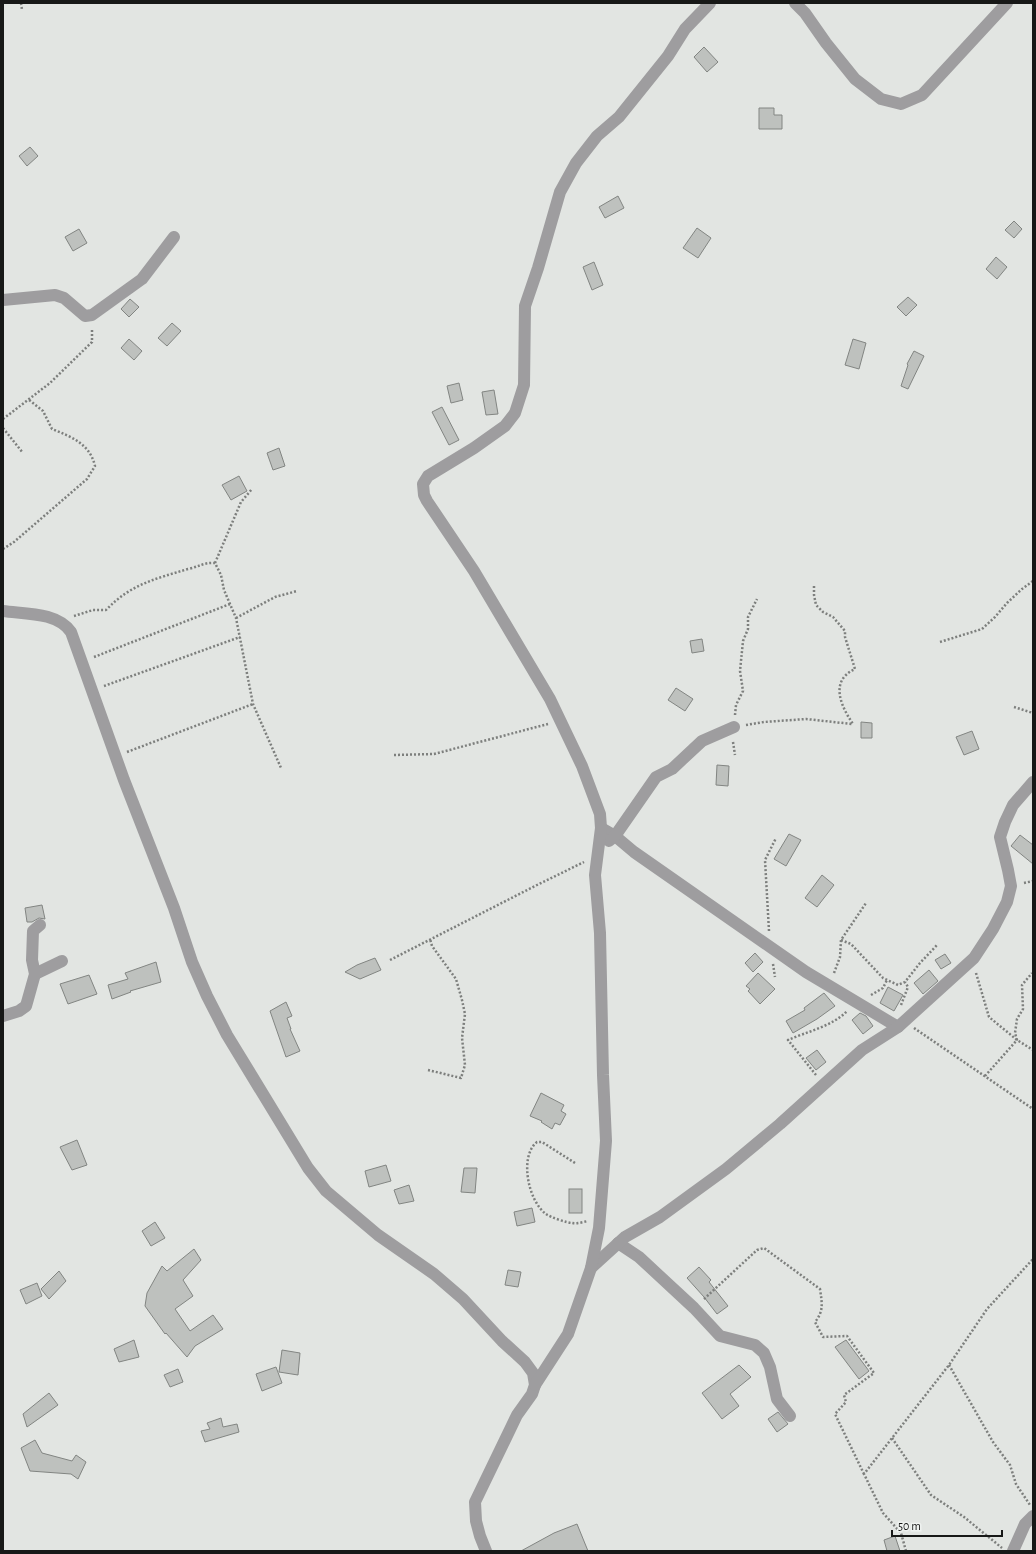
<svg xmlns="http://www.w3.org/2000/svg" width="1036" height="1554" font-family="'Alegreya Sans',sans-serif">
<rect width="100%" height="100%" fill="#e2e5e2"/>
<g fill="#bec1be" stroke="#828582">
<polygon points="704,47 718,62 707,72 694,57"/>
<polygon points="759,108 774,108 774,115 782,115 782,129 759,129"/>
<polygon points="30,147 38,156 27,166 19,156"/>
<polygon points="618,196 624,208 605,218 599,207"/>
<polygon points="1014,221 1022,229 1014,238 1005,230"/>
<polygon points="697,228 711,238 698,258 683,248"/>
<polygon points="79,229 87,243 73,251 65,237"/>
<polygon points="996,257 1007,267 997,279 986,269"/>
<polygon points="594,262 603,285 592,290 583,267"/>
<polygon points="908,297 917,305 906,316 897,307"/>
<polygon points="130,299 139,307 129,317 121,309"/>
<polygon points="172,323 181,331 167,346 158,338"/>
<polygon points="129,339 142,351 134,360 121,348"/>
<polygon points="853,339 866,343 859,369 845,365"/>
<polygon points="914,351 924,356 908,389 901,386 908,365 907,364"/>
<polygon points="459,383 463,400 451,403 447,386"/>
<polygon points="494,390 498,414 486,415 482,392"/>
<polygon points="442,407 459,440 449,445 432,412"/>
<polygon points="279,448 285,466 273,470 267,453"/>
<polygon points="239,476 247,491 231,500 222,485"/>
<polygon points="702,639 704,651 692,653 690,641"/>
<polygon points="676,688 693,699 685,711 668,700"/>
<polygon points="861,722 872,723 872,738 861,738"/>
<polygon points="972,731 979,749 964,755 956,737"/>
<polygon points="717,765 729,766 728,786 716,785"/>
<polygon points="789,834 801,840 786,866 774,859"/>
<polygon points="1020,835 1033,845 1033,864 1011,846"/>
<polygon points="822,875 834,885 817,907 805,898"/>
<polygon points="42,905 45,919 39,918 32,922 27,922 25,908"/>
<polygon points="755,953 763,962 753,972 745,963"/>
<polygon points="945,954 951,963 941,969 935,960"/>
<polygon points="375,958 381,970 360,979 345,972 357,965"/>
<polygon points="156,962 161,982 130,991 131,992 112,999 108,985 128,979 125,973"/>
<polygon points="929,970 938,981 923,994 914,983"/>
<polygon points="758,973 775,989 760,1004 748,991 750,989 746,986"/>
<polygon points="89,975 97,994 68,1004 60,984"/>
<polygon points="888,987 903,995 894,1011 880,1003"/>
<polygon points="824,993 835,1006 817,1019 793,1033 786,1021 805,1010 804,1008"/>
<polygon points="286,1002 292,1016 287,1018 291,1029 290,1029 300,1051 286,1057 270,1011"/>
<polygon points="860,1013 866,1016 873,1026 863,1034 852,1020"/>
<polygon points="817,1050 826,1062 816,1070 806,1058"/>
<polygon points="541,1093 564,1105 561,1111 566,1114 560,1125 555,1123 552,1129 541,1122 542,1121 530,1116"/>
<polygon points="77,1140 87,1165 72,1170 60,1147"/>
<polygon points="386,1165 391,1181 369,1187 365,1171"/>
<polygon points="464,1168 477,1168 475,1193 461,1192"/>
<polygon points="409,1185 414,1201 399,1204 394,1190"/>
<rect x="569" y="1189" width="13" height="24"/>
<polygon points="532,1208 535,1222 517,1226 514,1212"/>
<polygon points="155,1222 165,1238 151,1246 142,1231"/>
<polygon points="194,1249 201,1260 183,1280 193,1296 175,1309 190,1331 213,1315 223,1329 195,1346 187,1357 166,1333 165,1334 145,1306 147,1293 162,1266 167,1271"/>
<polygon points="699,1267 711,1280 709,1282 728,1306 717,1314 704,1297 687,1278"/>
<polygon points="508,1270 521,1272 518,1287 505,1285"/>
<polygon points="59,1271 66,1281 49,1299 41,1289"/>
<polygon points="37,1283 42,1296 26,1304 20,1290"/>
<polygon points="134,1340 139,1357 119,1362 114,1349"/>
<polygon points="846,1340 869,1371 859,1379 835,1347"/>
<polygon points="282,1350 300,1353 298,1375 279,1372"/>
<polygon points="739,1365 751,1377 730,1394 739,1406 722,1419 702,1393"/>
<polygon points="276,1367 282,1383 262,1391 256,1374"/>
<polygon points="178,1369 183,1382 170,1387 164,1375"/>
<polygon points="49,1393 58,1405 27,1427 23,1414"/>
<polygon points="778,1412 788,1424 777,1432 768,1419"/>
<polygon points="221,1418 223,1427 237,1424 239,1432 205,1442 201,1431 210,1429 207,1423"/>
<polygon points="35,1440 42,1453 72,1461 76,1455 86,1462 78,1479 71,1474 30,1471 21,1448"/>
<polygon points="577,1524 588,1551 521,1551 554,1533"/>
<polygon points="895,1536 900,1551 887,1551 884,1540"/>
</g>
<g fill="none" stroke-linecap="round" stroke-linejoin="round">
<g stroke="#7d7f7d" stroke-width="2.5" stroke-dasharray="2 2" stroke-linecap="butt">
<polyline points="21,3 22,10"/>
<polyline points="3,419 50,383 92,342 92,328"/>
<polyline points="3,428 23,453"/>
<path d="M3 549 14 542 87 479 95 466C90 444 72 437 52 429L43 411 28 399"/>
<polyline points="215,563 241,502 252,489"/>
<path d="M814 586V595L816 605 823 612 833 617 845 631V637L855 669C829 681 841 706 853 724"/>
<path d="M74 616 93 610H106C131 584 155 579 188 569 198 567 205 562 215 563L221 575 224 590 236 618 253 704 281 768"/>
<polyline points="236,618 275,597 297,591"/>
<polyline points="940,642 982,629 995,617 1007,603 1022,589 1033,581"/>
<polyline points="94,657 230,604"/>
<polyline points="104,686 240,637"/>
<polyline points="1014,707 1033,713"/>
<polyline points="735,715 736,705 743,691 740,671 743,641 748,629 748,617 757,599"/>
<polyline points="746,725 764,722 806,719 852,724"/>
<polyline points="733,742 735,755"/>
<polyline points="127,752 253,704"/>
<polyline points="394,755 434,754 548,724"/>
<polyline points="1024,883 1033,881"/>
<polyline points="769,931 765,860 776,838"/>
<polyline points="841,940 851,944 883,978 898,985 905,982 920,963 938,944"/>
<polyline points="390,960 537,885 584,862"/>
<polyline points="773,964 775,977"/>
<polyline points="834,973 840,957 841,940 866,903"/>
<polyline points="976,973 989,1017 1017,1040 1033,1050"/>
<polyline points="871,995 883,988 887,980"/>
<polyline points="901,1005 908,987 905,982"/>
<polyline points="914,1028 1033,1109"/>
<polyline points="428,1070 461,1078 465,1065 462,1038 465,1014 462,1000 456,979 432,946 430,939"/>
<path d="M816 1075 788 1040C806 1032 833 1026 847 1011"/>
<polyline points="985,1076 1017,1040 1015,1033 1017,1019 1023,1009 1022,985 1032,973"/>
<path d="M575 1163 542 1142H537C519 1156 528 1201 546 1214 550 1217 567 1223 572 1223 577 1224 583 1222 588 1221"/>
<path d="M704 1299 757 1250 764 1248 820 1289C822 1303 824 1311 815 1322L823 1337 847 1336 874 1373 844 1395 846 1402 835 1414 864 1474"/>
<polyline points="949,1365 993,1442 1010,1465 1016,1484 1030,1505"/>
<polyline points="892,1438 931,1495 964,1517 1002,1548"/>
<polyline points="906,1551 901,1533 883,1513 864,1474 949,1365 987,1309 1033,1259"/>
</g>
<g stroke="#9e9d9f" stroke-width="12">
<polyline points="795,3 805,13 826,43 855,79 881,99 901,104 922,95 1007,3"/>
<polyline points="3,300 55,295 64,298 85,316 92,315 142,279 174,237"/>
<path d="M3 611C25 614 57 612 71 632L124 780 174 908 192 962 207 996 227 1035 308 1168 326 1191 378 1235 434 1274 463 1299 502 1341 525 1362 533 1373 535 1385 532 1394 517 1415 475 1502 476 1521 480 1536 486 1551"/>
<polyline points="601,828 615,836 634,852 806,972 898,1027"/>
<polyline points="609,841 615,836 656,777 672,769 702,741 734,727"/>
<polyline points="35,974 62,961"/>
<polyline points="3,1016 19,1011 26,1006 28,999 35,974 32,960 33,931 40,925"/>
<polyline points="618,1243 639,1257 694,1308 720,1336 755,1345 764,1353 770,1367 777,1399 790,1416"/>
<polyline points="591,1268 625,1237 660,1217 726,1169 780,1124 862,1050 898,1027 974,958 993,929 1007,902 1011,886 1008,870 1000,837 1005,822 1013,805 1033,782"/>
<polyline points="535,1385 568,1334 591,1268 599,1228 606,1141 603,1075 600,933 595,875 601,828 600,814 582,766 550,699 474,571 427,501 424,495 423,484 428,476 474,448 505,426 515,413 524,385 525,306 538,268 560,192 576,163 597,136 619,117 668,56 685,29 710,3"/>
<polyline points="1013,1551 1025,1524 1033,1516"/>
</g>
</g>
<rect width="1036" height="1554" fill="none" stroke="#171817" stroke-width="8"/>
<path d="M892 1530v6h110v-6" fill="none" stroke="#171817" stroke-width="2"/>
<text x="898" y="1530" font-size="12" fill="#171817" stroke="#eff2f0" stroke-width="3" paint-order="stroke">50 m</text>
</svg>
